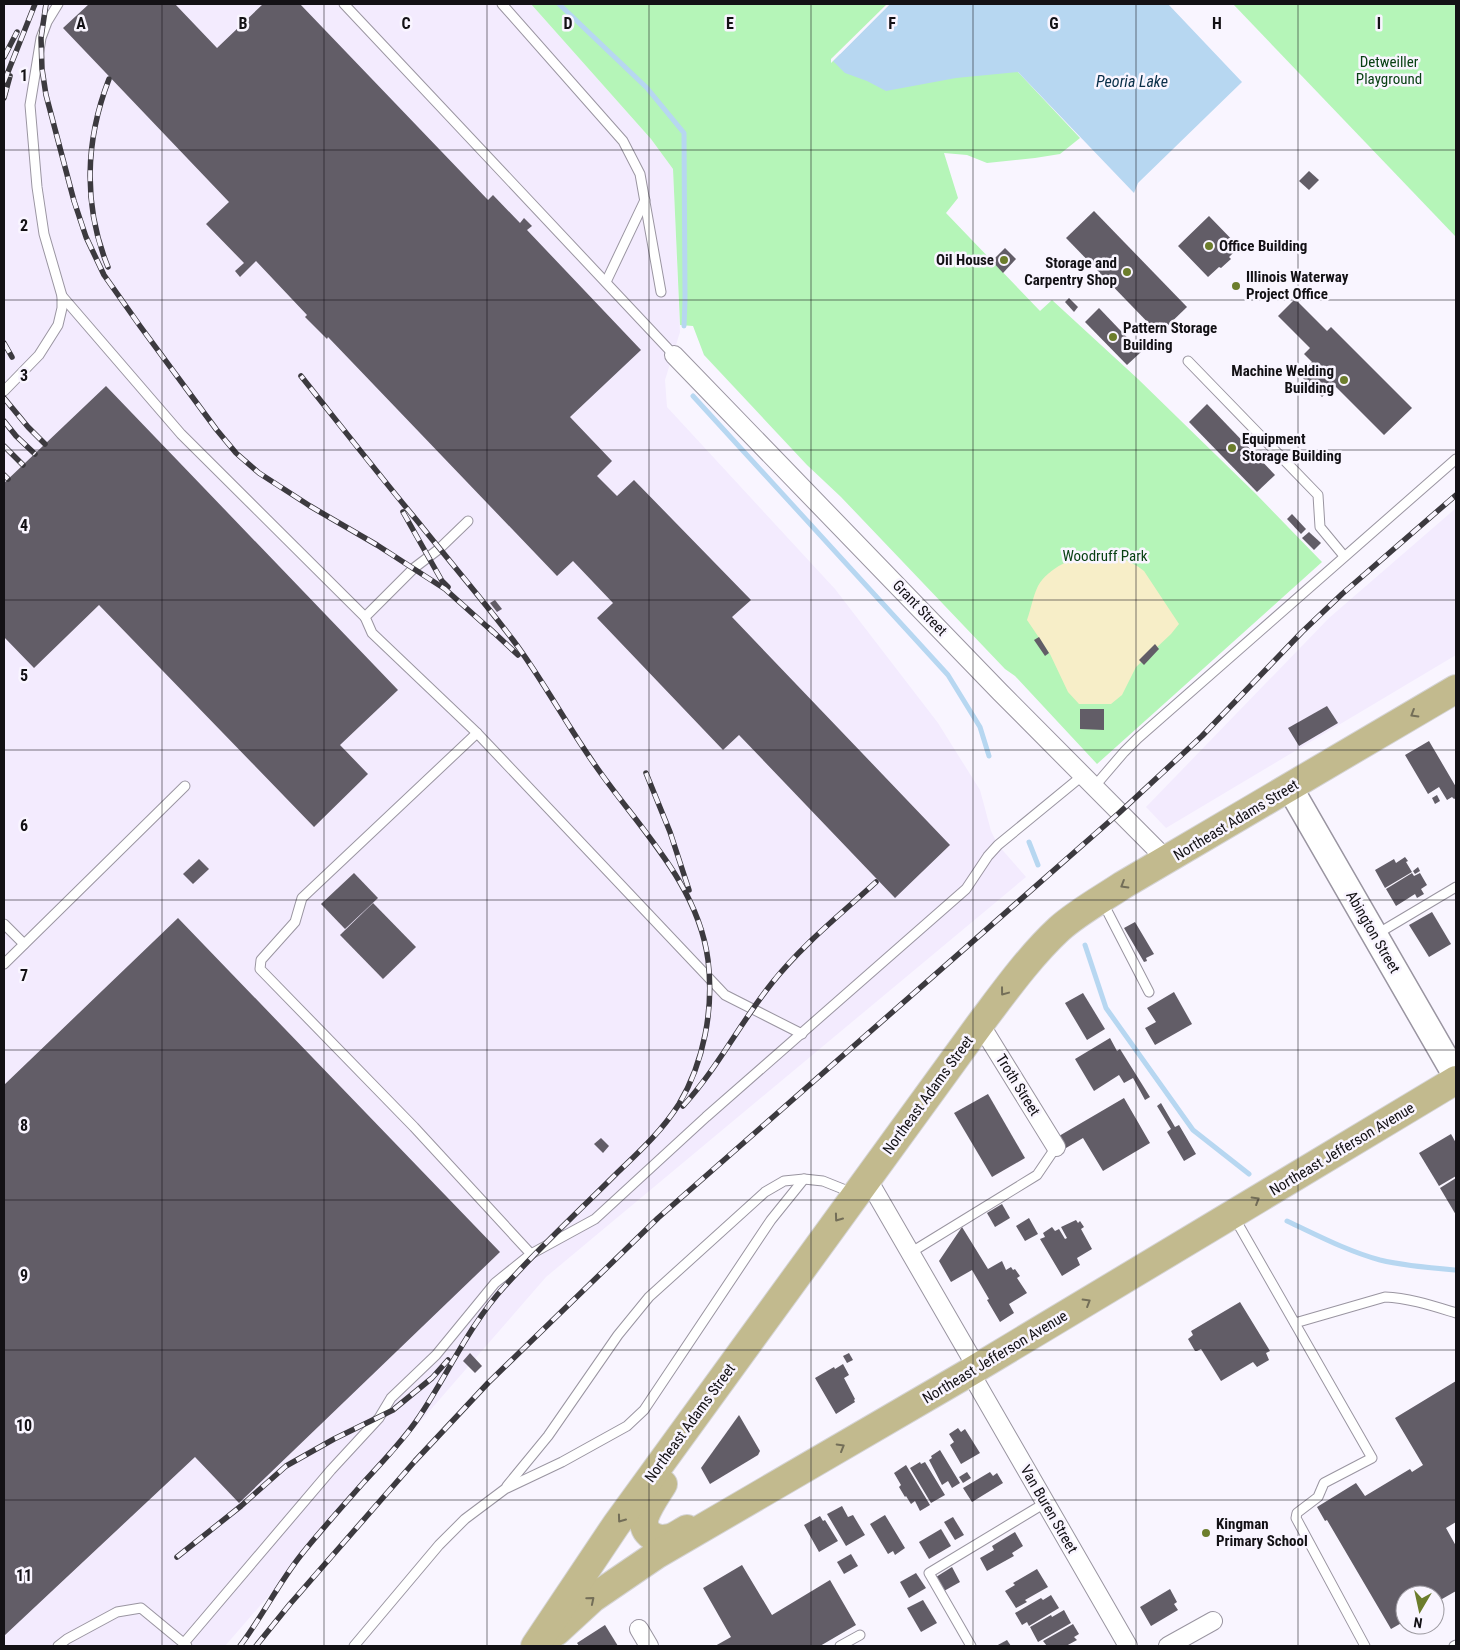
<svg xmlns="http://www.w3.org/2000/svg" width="1460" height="1650" font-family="'Roboto Condensed',sans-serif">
<rect width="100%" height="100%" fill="#f9f5ff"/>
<g fill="#f3ebfe">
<polygon points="4,4 531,4 651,139 673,169 680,332 665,380 667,407 835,589 938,723 980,790 991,831 998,845 1026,877 546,1277 225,1646 4,1646"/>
<polygon points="1456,508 1456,655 1166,828 1146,807 1329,618"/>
</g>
<g fill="#b5f5b8">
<polygon points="531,4 890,4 839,54 1018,72 1080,138 1060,154 1035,158 987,163 967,155 944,153 958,198 946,213 1040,311 1052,300 1138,379 1256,494 1322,562 1097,764 1015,676 1005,669 841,497 807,465 704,355 693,326 680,325 673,169 651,139"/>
<polygon points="1233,4 1456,4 1456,237"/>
</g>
<path fill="#f7eec8" d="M1094 553C1113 555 1129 559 1144 571L1179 624 1171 634 1136 667 1122 695 1111 704H1079L1068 692 1050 654 1027 620C1031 609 1033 596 1038 586 1048 568 1075 556 1094 553Z"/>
<polygon fill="#b7d7f1" points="890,4 1168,4 1242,82 1138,183 1134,193 1018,72 956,78 886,91 867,81 845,73 833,61"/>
<polygon fill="#f9f5ff" points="887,4 890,4 831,63 831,59"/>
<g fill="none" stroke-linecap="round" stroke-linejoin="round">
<g stroke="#b7d7f1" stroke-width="5">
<polyline points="559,4 647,88 684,133 685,300 684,326"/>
<polyline points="693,396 948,675 980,727 989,756"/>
<polyline points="1029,842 1038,865"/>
<polyline points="1085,945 1106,1008 1193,1130 1249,1174"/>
<path d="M1287 1221C1317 1235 1347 1251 1380 1260 1405 1266 1431 1268 1456 1270"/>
</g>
</g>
<g fill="#625d67">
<polygon points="89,4 175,4 217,48 263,4 300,4 488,200 493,195 520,223 524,218 532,226 527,230 641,350 570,417 612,461 597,476 617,496 634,480 751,600 732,617 950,845 895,898 739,735 723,750 597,618 613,603 573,561 557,576 328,337 327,339 305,317 307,315 256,261 240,277 235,271 244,263 206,224 229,202 63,28"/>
<polygon points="1309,171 1319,180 1309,190 1299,181"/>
<polygon points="1094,211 1187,307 1159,334 1066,238"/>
<polygon points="1209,216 1239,247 1229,257 1231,259 1221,268 1219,267 1208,277 1178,246"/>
<polygon points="1005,248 1016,259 1003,273 992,261"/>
<polygon points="1069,298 1078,307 1074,312 1065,302"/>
<polygon points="1295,299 1327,331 1331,327 1412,408 1384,435 1334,385 1322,397 1300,375 1312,362 1304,354 1310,348 1278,316"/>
<polygon points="1099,308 1141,352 1127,365 1085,322"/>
<polygon points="106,386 398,690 340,745 368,774 314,827 99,605 34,668 4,637 4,483"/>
<polygon points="1207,404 1275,475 1257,492 1189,422"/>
<polygon points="1292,514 1306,529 1301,534 1287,519"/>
<polygon points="1309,532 1321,543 1314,550 1302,538"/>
<polygon points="495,600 502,609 497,612 490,603"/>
<polygon points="1039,637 1049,653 1045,656 1034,640"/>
<polygon points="1155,644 1159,649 1144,665 1139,660"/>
<polygon points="1327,706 1338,723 1299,746 1288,728"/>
<polygon points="1080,709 1104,709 1104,730 1080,729"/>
<polygon points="1429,741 1456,787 1456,798 1454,799 1452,797 1447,800 1439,787 1428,794 1405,755"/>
<polygon points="1437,795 1440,801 1435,804 1432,798"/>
<polygon points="1405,857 1408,861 1406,862 1412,872 1385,888 1375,870 1394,859 1396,863"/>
<polygon points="199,859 209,869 193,884 183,874"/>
<polygon points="1418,867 1420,871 1415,874 1413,871"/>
<polygon points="354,873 378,898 345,929 321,904"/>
<polygon points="1412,873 1414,876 1420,873 1427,885 1421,889 1424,894 1417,898 1415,894 1396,906 1386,889"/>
<polygon points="373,903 416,947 383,979 340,935"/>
<polygon points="1432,912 1451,944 1429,957 1409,925"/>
<polygon points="178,918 500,1252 239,1503 195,1457 4,1636 4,1085"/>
<polygon points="1135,922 1154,954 1146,958 1147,961 1144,962 1124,928"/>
<polygon points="1174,992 1192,1024 1155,1045 1145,1028 1156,1022 1147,1008"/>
<polygon points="1083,993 1105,1029 1087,1040 1065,1003"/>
<polygon points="1110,1038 1117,1051 1120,1049 1150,1097 1145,1100 1133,1078 1124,1083 1119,1075 1094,1091 1075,1059"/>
<polygon points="988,1094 1025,1158 992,1177 954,1113"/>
<polygon points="1124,1098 1150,1143 1103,1171 1083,1138 1066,1148 1059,1136"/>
<polygon points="1161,1103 1175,1127 1179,1125 1196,1154 1184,1161 1167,1132 1171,1129 1157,1106"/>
<polygon points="1451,1134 1456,1143 1456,1176 1439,1186 1419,1153"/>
<polygon points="601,1138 609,1146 603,1153 594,1144"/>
<polygon points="1456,1178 1456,1215 1440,1188"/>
<polygon points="1002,1204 1010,1218 995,1227 987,1213"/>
<polygon points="1029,1218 1038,1234 1025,1241 1016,1226"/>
<polygon points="1076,1220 1078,1223 1080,1221 1084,1227 1081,1229 1092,1249 1077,1258 1080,1265 1062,1276 1040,1239 1045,1237 1043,1233 1052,1227 1055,1231 1059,1229 1065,1239 1067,1238 1061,1227"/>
<polygon points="962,1227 988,1269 1002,1261 1006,1270 1011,1267 1013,1270 1015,1269 1020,1276 1017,1278 1027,1293 1009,1304 1014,1313 1000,1322 987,1300 989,1299 972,1270 951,1282 939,1261"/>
<polygon points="1240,1302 1270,1351 1266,1353 1269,1360 1257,1367 1253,1362 1221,1381 1201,1349 1197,1351 1195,1351 1188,1339 1193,1335 1191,1331"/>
<polygon points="470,1353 482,1366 475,1373 463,1361"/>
<polygon points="849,1353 853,1360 847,1363 843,1356"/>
<polygon points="843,1364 849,1375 844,1378 855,1399 854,1400 855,1402 836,1414 815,1378 834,1367 835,1369"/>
<polygon points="1456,1381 1456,1522 1446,1528 1456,1546 1456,1591 1435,1603 1435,1595 1405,1595 1405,1621 1391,1629 1327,1520 1325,1521 1317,1507 1356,1483 1365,1496 1410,1469 1412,1472 1423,1465 1395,1418"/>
<polygon points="739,1415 760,1451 758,1455 710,1484 701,1468"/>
<polygon points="958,1428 961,1432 965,1429 980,1453 961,1464 950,1445 954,1442 949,1434"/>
<polygon points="940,1450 960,1483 952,1488 948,1481 942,1485 929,1460 932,1458 931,1456"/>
<polygon points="920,1462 921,1464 925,1462 945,1495 931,1503 910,1468"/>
<polygon points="906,1465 930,1505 920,1511 915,1501 911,1504 906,1496 905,1497 899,1487 901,1485 894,1473"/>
<polygon points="967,1472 971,1478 963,1483 959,1477"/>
<polygon points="990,1472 993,1476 997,1473 1003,1483 972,1502 963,1488"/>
<polygon points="842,1506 848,1517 853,1515 865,1535 846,1546 827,1514"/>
<polygon points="885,1515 905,1548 895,1555 893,1551 888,1554 870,1524"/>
<polygon points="820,1516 823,1521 825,1520 838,1541 819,1552 804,1525"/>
<polygon points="953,1517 964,1535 955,1540 944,1522"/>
<polygon points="941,1529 951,1546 929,1559 919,1542"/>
<polygon points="1015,1532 1023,1546 1012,1553 1014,1556 987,1571 980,1558 994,1550 992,1546"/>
<polygon points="851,1554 858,1566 844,1574 837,1562"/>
<polygon points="742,1565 772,1615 830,1580 856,1625 820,1646 715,1646 731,1637 703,1588"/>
<polygon points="952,1567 960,1582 944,1591 936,1577"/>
<polygon points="1037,1569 1048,1587 1025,1600 1027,1602 1016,1608 1005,1591 1015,1585 1013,1583"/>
<polygon points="916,1573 926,1588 909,1598 900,1582"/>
<polygon points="1170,1589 1177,1602 1174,1604 1178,1610 1151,1626 1140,1607"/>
<polygon points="1051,1595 1059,1608 1029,1626 1027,1622 1022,1625 1015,1613 1041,1598 1043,1600"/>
<polygon points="923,1600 937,1623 921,1632 907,1608"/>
<polygon points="1064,1610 1071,1623 1038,1642 1030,1627 1051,1615 1052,1617"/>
<polygon points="1073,1624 1079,1634 1074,1637 1077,1640 1066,1646 1047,1646 1043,1641"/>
<polygon points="605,1625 618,1646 579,1646 577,1643"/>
<polygon points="1007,1640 1011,1646 996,1646"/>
</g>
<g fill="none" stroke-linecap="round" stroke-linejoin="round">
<defs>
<g id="lane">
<polyline points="344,4 674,355"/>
<polyline points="502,4 623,141 640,174 661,292"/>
<polyline points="606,282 645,200"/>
<polyline points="62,296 181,434 365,617"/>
<polyline points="1188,361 1318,495 1320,527 1344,556"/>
<polyline points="4,391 39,355 58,325 62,308 62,296 44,234 37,187 30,105 41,38 47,22 58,4"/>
<polyline points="468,521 439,549 414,568 365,617 372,633 477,733"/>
<path d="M1094 787 1124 752 1138 738C1244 646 1349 552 1456 459"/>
<polyline points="1102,901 1149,992"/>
<polyline points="4,924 24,944"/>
<polyline points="1377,934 1456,887"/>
<polyline points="4,964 185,786"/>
<polyline points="1234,1217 1372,1458 1324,1483 1318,1497 1297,1513 1296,1518 1365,1646"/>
<polyline points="910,1253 1037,1175 1056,1147"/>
<polyline points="531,1254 414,1127 260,969 261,960 295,922 302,898 477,733 725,995 802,1034"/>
<path d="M1295 1323 1385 1297C1409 1298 1433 1306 1456 1313"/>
<polyline points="507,1486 548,1436 618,1335 649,1297 765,1192 784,1181 804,1179 823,1181 853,1193"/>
<polyline points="184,1643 331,1470 379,1418 391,1398 436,1355 495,1283 531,1254 595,1219 706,1117 966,889 988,856 998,845 1082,776"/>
<polyline points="58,1646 67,1639 117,1612 141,1608 187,1646"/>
<polyline points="354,1646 439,1545 465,1519 505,1489 562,1462 627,1426 644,1410 771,1220 804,1179"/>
<polyline points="840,1646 860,1635"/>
<polyline points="971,1646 929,1573 1045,1503"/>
<polyline points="1454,1646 1456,1645"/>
</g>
<g id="street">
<polyline points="674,355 1000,692 1167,860"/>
<polyline points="980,1024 1056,1147"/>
<polyline points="867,1178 977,1368"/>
<polyline points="970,1372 1128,1646"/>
<polyline points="639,1629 649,1646"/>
<polyline points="1168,1646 1213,1621"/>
</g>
<polyline id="secondary" points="1290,788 1456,1076"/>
<g id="primary">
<path d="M663 1484C657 1494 649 1505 645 1516 640 1531 654 1542 669 1538 675 1537 681 1532 687 1529"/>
<polyline points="556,1632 593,1598 656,1555 970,1372 1456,1080"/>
<path d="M535 1646 616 1525 980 1024C1005 991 1029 957 1059 929 1078 912 1102 899 1123 885L1456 689"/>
</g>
</defs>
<use href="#lane" stroke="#9a95a1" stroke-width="11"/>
<use href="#street" stroke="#9a95a1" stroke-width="20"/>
<use href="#secondary" stroke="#9a95a1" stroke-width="28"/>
<use href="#primary" stroke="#d5d4d5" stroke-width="30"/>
<use href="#lane" stroke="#fff" stroke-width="9"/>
<use href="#street" stroke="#fff" stroke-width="18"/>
<use href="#secondary" stroke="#fff" stroke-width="25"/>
<use href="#primary" stroke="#c2ba8e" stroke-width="28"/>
<defs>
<g id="rail">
<polyline points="46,4 41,38 42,69 46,95 74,201 86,237 104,275 140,326 216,429 236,453 259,473 310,506 377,545 445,589 493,632"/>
<polyline points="4,57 17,32"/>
<polyline points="4,82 35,4"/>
<polyline points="4,98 10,76"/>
<path d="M108 267C83 206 85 141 109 79"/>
<polyline points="4,343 12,357"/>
<polyline points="4,398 28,427 45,444"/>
<polyline points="4,421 16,436 35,454"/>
<polyline points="4,446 23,465"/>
<polyline points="4,475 8,479"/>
<polyline points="403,512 442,581 448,587"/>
<polyline points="489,628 518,655"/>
<polyline points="646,773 670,832 689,890"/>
<path d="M683 1106C717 1069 740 1023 772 983 802 945 841 914 876 882"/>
<polyline points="177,1557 241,1506 286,1466 334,1439 393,1410 432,1378 448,1360"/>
<path d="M240 1646C262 1617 278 1584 301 1555 321 1530 342 1507 363 1483 382 1462 403 1441 419 1417 448 1374 469 1325 505 1286 540 1247 579 1211 616 1174 639 1152 662 1131 679 1104 704 1062 714 1009 708 960 698 883 637 826 595 765 566 724 543 680 513 640 483 600 450 562 419 523 379 475 340 425 301 376"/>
<polyline points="256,1646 290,1604 415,1461 488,1383 658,1218 1119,813 1202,736 1302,632 1342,594 1456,495"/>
</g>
</defs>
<use href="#rail" stroke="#3c3a3f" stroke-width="5.5"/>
<use href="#rail" stroke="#f9f5ff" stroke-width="4" stroke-dasharray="11" stroke-linecap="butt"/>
</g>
<defs><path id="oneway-chevron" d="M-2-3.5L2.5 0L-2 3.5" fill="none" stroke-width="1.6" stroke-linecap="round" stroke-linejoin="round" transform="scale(1.25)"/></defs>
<g stroke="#736e58">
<use href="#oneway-chevron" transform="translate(1414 714) rotate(149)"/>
<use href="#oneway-chevron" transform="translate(1124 885) rotate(149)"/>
<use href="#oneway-chevron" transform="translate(1004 992) rotate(127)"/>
<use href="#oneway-chevron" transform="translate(1256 1200) rotate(-31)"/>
<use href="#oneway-chevron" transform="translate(838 1218) rotate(126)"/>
<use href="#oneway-chevron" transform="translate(1087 1302) rotate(-31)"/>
<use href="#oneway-chevron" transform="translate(841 1447) rotate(-30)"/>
<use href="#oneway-chevron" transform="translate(621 1519) rotate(126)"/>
<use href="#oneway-chevron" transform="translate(591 1600) rotate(-40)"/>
</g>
<path fill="none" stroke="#131115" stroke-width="1" stroke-opacity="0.55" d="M162 4V1646M324 4V1646M487 4V1646M649 4V1646M811 4V1646M973 4V1646M1136 4V1646M1298 4V1646M4 150H1456M4 300H1456M4 450H1456M4 600H1456M4 750H1456M4 900H1456M4 1050H1456M4 1200H1456M4 1350H1456M4 1500H1456"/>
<g fill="#6c7d2c" stroke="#f9f5ff" stroke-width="2">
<circle cx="1209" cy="246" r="5"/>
<circle cx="1004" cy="260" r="5"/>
<circle cx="1127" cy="272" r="5"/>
<circle cx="1236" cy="286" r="5"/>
<circle cx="1113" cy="337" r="5"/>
<circle cx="1344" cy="380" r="5"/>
<circle cx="1232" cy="448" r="5"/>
<circle cx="1206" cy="1533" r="5"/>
</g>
<g text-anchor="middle" stroke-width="5" stroke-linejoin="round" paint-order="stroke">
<g font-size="15" fill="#084113" stroke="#f9f5ff">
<text x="1389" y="67">Detweiller<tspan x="1389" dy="17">Playground</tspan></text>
<text x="1105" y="561">Woodruff Park</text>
</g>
<g font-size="15" font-weight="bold" fill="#131115" stroke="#f9f5ff" text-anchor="start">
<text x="1219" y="251">Office Building</text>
<text x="994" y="265" text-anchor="end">Oil House</text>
<text x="1117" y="268" text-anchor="end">Storage and<tspan x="1117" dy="17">Carpentry Shop</tspan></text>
<text x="1246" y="282">Illinois Waterway<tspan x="1246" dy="17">Project Office</tspan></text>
<text x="1123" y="333">Pattern Storage<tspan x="1123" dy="17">Building</tspan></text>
<text x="1334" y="376" text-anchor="end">Machine Welding<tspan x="1334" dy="17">Building</tspan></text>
<text x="1242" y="444">Equipment<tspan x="1242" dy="17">Storage Building</tspan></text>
<text x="1216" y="1529">Kingman<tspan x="1216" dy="17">Primary School</tspan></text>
</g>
<g font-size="15" fill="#131115" stroke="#f9f5ff">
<text transform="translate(920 608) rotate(46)" y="5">Grant Street</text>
<text transform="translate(1236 820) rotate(-31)" y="5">Northeast Adams Street</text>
<text transform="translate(1373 932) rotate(60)" y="5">Abington Street</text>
<text transform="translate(1018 1085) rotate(58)" y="5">Troth Street</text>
<text transform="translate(928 1095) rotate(-54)" y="5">Northeast Adams Street</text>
<text transform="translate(1342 1149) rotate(-31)" y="5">Northeast Jefferson Avenue</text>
<text transform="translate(995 1357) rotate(-31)" y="5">Northeast Jefferson Avenue</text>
<text transform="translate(690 1423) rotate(-54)" y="5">Northeast Adams Street</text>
<text transform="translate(1049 1509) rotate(60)" y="5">Van Buren Street</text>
</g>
<g font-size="16" font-style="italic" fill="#082e48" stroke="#f9f5ff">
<text x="1132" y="87">Peoria Lake</text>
</g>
</g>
<g font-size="16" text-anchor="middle" font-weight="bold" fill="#131115" stroke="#f9f5ff" stroke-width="5" stroke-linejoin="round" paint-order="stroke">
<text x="81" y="29">A</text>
<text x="243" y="29">B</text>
<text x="406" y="29">C</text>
<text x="568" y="29">D</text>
<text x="730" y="29">E</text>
<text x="892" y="29">F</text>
<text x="1054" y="29">G</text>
<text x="1217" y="29">H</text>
<text x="1379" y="29">I</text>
<text x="24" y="81">1</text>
<text x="24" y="231">2</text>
<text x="24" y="381">3</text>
<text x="24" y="531">4</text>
<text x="24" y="681">5</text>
<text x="24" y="831">6</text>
<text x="24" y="981">7</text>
<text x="24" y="1131">8</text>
<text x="24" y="1281">9</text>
<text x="24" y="1431">10</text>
<text x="24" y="1581">11</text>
</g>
<rect width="1460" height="1650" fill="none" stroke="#131115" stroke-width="10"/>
<g transform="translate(1420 1610) rotate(189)"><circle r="24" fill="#f9f5ff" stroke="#9d9aa1"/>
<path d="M0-4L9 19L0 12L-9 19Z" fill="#6c7d2c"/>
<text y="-8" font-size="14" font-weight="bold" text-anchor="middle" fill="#131115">N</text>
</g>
</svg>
